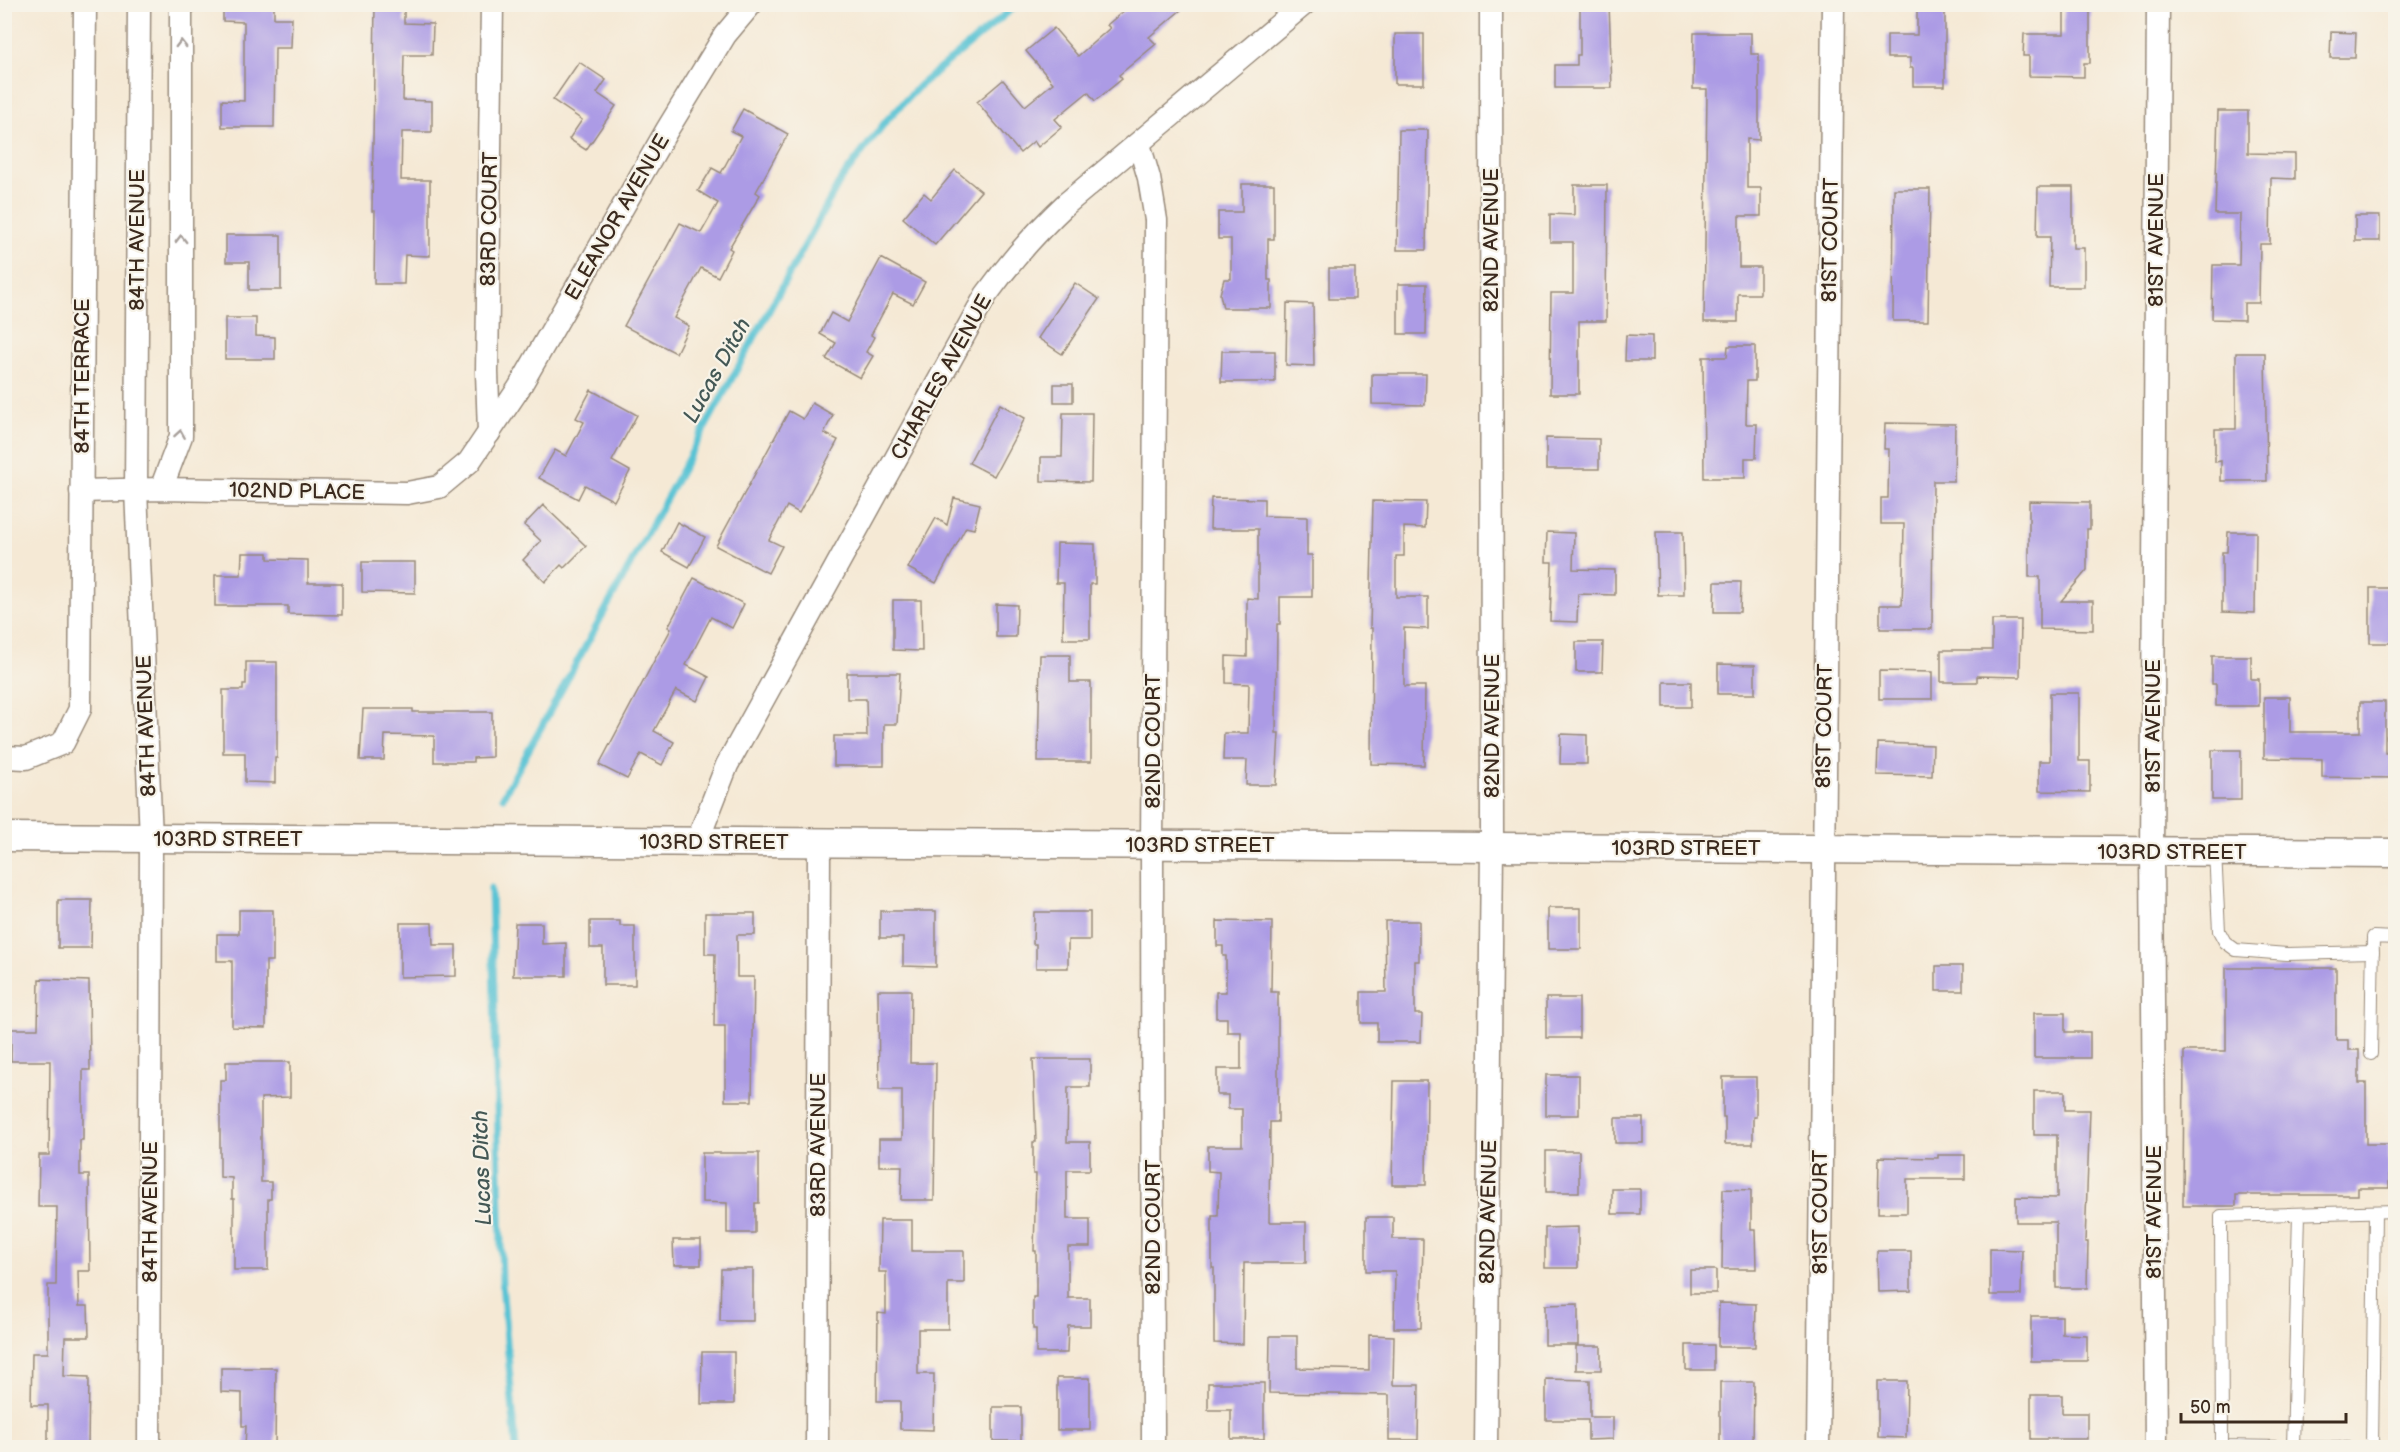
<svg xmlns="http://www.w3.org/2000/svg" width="2400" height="1452" font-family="'Balsamiq Sans',sans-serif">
<rect width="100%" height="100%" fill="#f7f3e8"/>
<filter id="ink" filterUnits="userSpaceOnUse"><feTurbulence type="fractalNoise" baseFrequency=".0167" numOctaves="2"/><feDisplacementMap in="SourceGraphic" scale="12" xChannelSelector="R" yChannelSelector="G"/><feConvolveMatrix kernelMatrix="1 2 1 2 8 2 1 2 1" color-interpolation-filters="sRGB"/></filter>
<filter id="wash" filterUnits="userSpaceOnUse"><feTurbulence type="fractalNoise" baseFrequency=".008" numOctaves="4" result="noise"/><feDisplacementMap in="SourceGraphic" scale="24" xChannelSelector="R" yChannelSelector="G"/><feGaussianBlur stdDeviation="1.35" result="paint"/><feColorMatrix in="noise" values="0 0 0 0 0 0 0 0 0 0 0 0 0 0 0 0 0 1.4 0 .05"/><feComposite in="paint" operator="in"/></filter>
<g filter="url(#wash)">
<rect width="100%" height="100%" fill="#f5e9d5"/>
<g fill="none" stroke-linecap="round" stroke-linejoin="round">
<g stroke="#59c3d4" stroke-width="7">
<polyline points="503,797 840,181 886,121 920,85 1018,4"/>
<polyline points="491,888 502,1283 516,1448"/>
</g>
</g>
<g id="blocks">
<g fill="#ac9be5">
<polygon points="223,4 274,4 274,18 292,18 291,48 275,48 274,127 222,127 222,100 244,101 244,22 223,21"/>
<polygon points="375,4 404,4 404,23 433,24 432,55 404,55 403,100 432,101 432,132 402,132 401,180 430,180 430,256 405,255 404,284 374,284 375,211 372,211"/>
<polygon points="1132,4 1188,4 1149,37 1156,44 1119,75 1122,79 1095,101 1088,92 1055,119 1062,127 1038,147 1034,141 1020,153 977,102 1003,80 1025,106 1053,83 1026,51 1054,28 1078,56 1110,28 1107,25"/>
<polygon points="1580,4 1609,4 1612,88 1555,88 1555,65 1577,65 1577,55 1580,55"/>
<polygon points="1917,4 1945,4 1945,86 1913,86 1913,68 1910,68 1910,58 1887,58 1887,35 1917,35"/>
<polygon points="2064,4 2090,4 2090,63 2084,63 2084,77 2029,76 2029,56 2023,56 2024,34 2064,34"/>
<polygon points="2331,32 2356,33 2355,58 2330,58"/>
<polygon points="1694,33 1751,33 1751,54 1759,54 1759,140 1747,139 1747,188 1761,188 1761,216 1739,216 1739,267 1760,267 1760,294 1738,294 1738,322 1704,322 1707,89 1693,89"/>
<rect x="1395" y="34" width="29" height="50"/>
<polygon points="579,62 606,80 597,93 616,106 586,150 569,139 582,120 553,100"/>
<polygon points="743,109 788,134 756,192 760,195 729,248 732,250 718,277 701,268 674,318 689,326 676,353 624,326 680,223 701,233 718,203 698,191 712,168 721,173 741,136 731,131"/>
<polygon points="2218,111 2248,111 2248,153 2295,154 2295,179 2271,178 2270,244 2260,244 2259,303 2244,303 2244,320 2212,319 2213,265 2239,265 2240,214 2215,214"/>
<polygon points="1399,130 1428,130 1426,250 1397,250"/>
<polygon points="955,170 981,191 935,245 903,218 924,193 931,199"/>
<polygon points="1242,184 1274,184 1274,239 1268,239 1268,280 1271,280 1271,308 1223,308 1220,294 1224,279 1231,279 1231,239 1218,239 1218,212 1242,212"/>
<polygon points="1574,185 1607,185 1606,321 1579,321 1579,394 1550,394 1551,293 1573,293 1573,242 1550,242 1550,214 1574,215"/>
<polygon points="2038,187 2073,187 2073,248 2084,248 2084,287 2049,287 2050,237 2037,237"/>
<polygon points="1894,189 1930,189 1928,321 1893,321"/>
<rect x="2355" y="216" width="25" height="25"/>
<polygon points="226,235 281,235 281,290 249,290 249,262 226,262"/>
<polygon points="881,258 925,282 913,304 893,294 871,335 874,337 866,352 873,356 860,378 826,359 836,343 820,334 831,313 847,322"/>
<rect x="1329" y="268" width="26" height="31"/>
<polygon points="1075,283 1099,299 1062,354 1038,338"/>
<polygon points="1398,284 1427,284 1426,334 1398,334"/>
<polygon points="1287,303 1313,304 1314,366 1286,365"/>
<polygon points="225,318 256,318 256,336 275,337 275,359 225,359"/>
<polygon points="1626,335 1652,336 1652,361 1625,361"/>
<polygon points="1728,346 1755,346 1755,381 1747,381 1746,424 1757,424 1756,458 1745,458 1745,478 1704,478 1703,357 1727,357"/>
<polygon points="1222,351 1275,351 1275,382 1221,382"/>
<polygon points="2236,353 2265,353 2267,481 2221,481 2221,461 2215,462 2215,429 2236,429"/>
<polygon points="1372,374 1426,374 1425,405 1372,404"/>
<rect x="1054" y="384" width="19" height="18"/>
<polygon points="591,390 637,415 612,461 630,471 614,501 585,485 578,499 539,478 555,450 566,456 584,422 576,418"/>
<polygon points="812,403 833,415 824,433 838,440 799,513 787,506 769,540 782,546 768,573 716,546 789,411 803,419"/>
<polygon points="1000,404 1025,418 994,476 969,463"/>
<polygon points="1063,413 1092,413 1091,482 1041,481 1041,457 1062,457"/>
<polygon points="1885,423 1955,424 1954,481 1933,481 1932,629 1880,629 1880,605 1902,605 1903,576 1904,524 1881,524 1881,498 1888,498 1889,449 1884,449"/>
<polygon points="1546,438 1599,439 1599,469 1546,469"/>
<polygon points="954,498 980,504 974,529 966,527 936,583 908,568 936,518 947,525"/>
<polygon points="1211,498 1264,499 1264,516 1307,517 1307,555 1312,555 1312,597 1280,597 1280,624 1277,624 1276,733 1279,733 1276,785 1246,785 1247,760 1223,760 1224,733 1248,733 1249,684 1226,683 1226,656 1247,657 1247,598 1258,599 1258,529 1210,529"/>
<polygon points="1373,501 1426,502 1425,528 1404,527 1404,556 1396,556 1396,597 1428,597 1428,629 1404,628 1404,686 1425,686 1424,765 1371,764 1372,628 1370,628"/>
<polygon points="2029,501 2090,502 2090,529 2087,529 2087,570 2061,601 2093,601 2093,630 2040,629 2040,577 2029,577"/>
<polygon points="543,505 586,546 564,568 561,565 545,582 523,560 541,541 524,525"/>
<polygon points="677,522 705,537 689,567 662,552"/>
<polygon points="1547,532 1574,533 1573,569 1615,570 1615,595 1578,594 1577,622 1550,621 1552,562 1546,562"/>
<polygon points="1656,532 1683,532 1684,595 1658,595"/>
<polygon points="2228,532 2256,532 2255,613 2222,612 2222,552 2227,552"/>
<polygon points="1057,543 1095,544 1095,584 1090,584 1090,639 1063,639 1064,583 1056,583"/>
<polygon points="242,553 268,553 268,559 308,560 308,583 342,583 342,615 288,614 288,606 215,606 215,575 241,575"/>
<polygon points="362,562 415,562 415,593 362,592"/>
<polygon points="694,578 744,604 732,628 711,617 686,665 709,677 697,701 676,690 654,731 674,742 662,765 641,754 627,779 599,765 671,629 668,627"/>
<polygon points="1715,582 1741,582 1740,612 1714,612"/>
<rect x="2370" y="588" width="26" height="55"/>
<polygon points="893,600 921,600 922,651 893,650"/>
<polygon points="996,604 1017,605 1016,637 996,637"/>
<polygon points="1992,620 2021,620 2020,677 1977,676 1977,682 1941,682 1941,650 1992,650"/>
<polygon points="1576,642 1603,642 1602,672 1576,672"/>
<polygon points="1040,655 1070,655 1070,682 1091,682 1091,762 1038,762"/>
<polygon points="2212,656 2251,656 2251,679 2259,679 2259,706 2216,706 2216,684 2212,684"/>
<polygon points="246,662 277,662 277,758 275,758 275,783 245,782 245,753 223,753 223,690 243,690 243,684 246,684"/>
<polygon points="1718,664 1755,665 1755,694 1718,694"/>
<polygon points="1879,671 1932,672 1932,699 1879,699"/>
<polygon points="847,673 900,673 897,724 884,724 884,766 834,766 834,736 867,736 866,699 847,699"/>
<rect x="1664" y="682" width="27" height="25"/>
<polygon points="2050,693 2079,693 2079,761 2090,761 2090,792 2039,791 2039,761 2050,761"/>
<polygon points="2264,697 2290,697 2290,732 2360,732 2360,702 2385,702 2385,753 2396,753 2396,778 2322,777 2322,759 2264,758"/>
<polygon points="363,709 413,709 413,712 492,712 492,757 473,758 473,762 434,762 434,736 385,735 384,760 360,760"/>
<polygon points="1561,734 1587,735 1587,764 1560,764"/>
<polygon points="1878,743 1933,745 1932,776 1877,775"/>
<rect x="2212" y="750" width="29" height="50"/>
<polygon points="58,900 92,900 91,948 58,948"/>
<rect x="1548" y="908" width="33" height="41"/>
<polygon points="239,910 273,910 273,961 266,961 266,1028 232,1027 232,961 217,961 217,934 239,934"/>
<polygon points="880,911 936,911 936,967 903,966 903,938 880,938"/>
<polygon points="1034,912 1090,912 1090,940 1068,940 1068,968 1036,968 1036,944 1033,944"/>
<polygon points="705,913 755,913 755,935 737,935 737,977 754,977 752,1101 725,1101 725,1026 714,1026 715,954 705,954"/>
<polygon points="590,921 620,921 620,926 635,926 635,985 603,985 603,948 590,948"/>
<polygon points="1217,921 1272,922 1271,992 1278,992 1278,1122 1270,1122 1269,1222 1306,1222 1306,1263 1244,1263 1243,1344 1214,1343 1214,1268 1212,1268 1212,1216 1218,1216 1219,1172 1208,1171 1208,1146 1242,1146 1242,1109 1228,1109 1228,1095 1217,1095 1217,1069 1241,1069 1241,1032 1227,1032 1227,1018 1216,1018 1216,992 1226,992 1226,956 1223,956 1223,946 1217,946"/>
<polygon points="1385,921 1419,921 1419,961 1415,961 1415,1014 1422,1014 1421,1042 1377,1042 1377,1023 1361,1023 1361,992 1386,992"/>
<polygon points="400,923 432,923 433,945 456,945 456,976 400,977"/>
<polygon points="515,923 542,923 542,944 566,943 566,976 513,976"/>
<rect x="1936" y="966" width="27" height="25"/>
<polygon points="2226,968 2336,968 2336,1040 2348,1040 2348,1050 2359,1050 2359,1083 2366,1083 2366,1144 2389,1144 2389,1188 2358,1188 2358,1195 2236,1195 2236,1206 2183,1206 2184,1051 2226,1051"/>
<polygon points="39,979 89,981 90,1070 83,1070 83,1140 80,1140 80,1175 89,1175 90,1271 78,1271 79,1306 88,1306 89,1337 65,1337 64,1376 89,1377 88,1448 48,1448 48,1405 31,1405 32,1353 48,1353 48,1285 56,1285 57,1207 38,1207 39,1155 49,1155 50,1061 11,1061 11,1029 38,1029"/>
<polygon points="878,990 911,990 910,1063 936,1063 934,1200 901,1200 902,1166 879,1166 879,1139 902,1139 902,1090 879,1090"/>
<rect x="1546" y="998" width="33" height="40"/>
<polygon points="2034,1013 2065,1013 2065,1032 2090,1032 2090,1058 2034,1058"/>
<polygon points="1033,1059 1090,1059 1090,1087 1068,1087 1067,1142 1090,1142 1090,1170 1067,1170 1067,1219 1090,1219 1090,1247 1068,1247 1068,1298 1090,1298 1090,1326 1068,1326 1067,1353 1036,1353 1036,1329 1033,1329 1033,1297 1036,1297 1036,1251 1034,1251 1036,1174 1033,1174 1033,1142 1036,1142"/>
<polygon points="226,1062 290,1062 290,1097 261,1098 261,1182 271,1182 271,1199 268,1199 268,1270 234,1270 234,1199 232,1199 232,1178 220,1177 220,1080 226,1080"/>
<rect x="1546" y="1075" width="33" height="40"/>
<polygon points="1723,1077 1756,1077 1756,1117 1753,1117 1753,1144 1725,1144 1725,1117 1723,1117"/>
<polygon points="1394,1081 1427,1081 1426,1185 1392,1185"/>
<polygon points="2034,1091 2065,1091 2065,1110 2090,1110 2085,1242 2088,1242 2087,1288 2056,1288 2056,1222 2016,1222 2016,1197 2057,1198 2057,1135 2034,1135"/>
<rect x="1615" y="1118" width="28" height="25"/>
<rect x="1546" y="1151" width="33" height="41"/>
<polygon points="702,1153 759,1153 759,1203 755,1203 755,1233 727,1233 727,1203 702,1202"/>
<polygon points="1938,1155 1965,1155 1965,1179 1907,1179 1907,1213 1878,1213 1879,1157 1938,1158"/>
<rect x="1612" y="1189" width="28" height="25"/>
<polygon points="1723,1189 1751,1190 1751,1229 1755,1229 1756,1269 1722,1269"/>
<polygon points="1366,1217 1393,1217 1393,1239 1423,1239 1421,1328 1394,1328 1395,1271 1366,1271"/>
<polygon points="880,1220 912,1220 912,1251 964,1251 964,1283 948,1283 948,1329 918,1329 918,1374 934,1374 933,1430 900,1429 900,1401 877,1401 878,1313 886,1314 886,1272 879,1272"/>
<polygon points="1578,1227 1578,1268 1545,1268 1545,1228"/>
<polygon points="673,1240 701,1240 701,1265 674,1265"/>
<polygon points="1990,1249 2022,1250 2021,1295 1990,1295"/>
<polygon points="1877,1251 1911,1251 1911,1291 1878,1292"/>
<polygon points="721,1269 753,1269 753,1321 720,1321"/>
<rect x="1690" y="1270" width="26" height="23"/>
<polygon points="1719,1303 1756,1304 1755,1347 1718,1347"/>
<polygon points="1578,1304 1578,1345 1545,1345 1545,1305"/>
<polygon points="2031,1316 2062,1316 2062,1334 2087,1335 2087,1361 2031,1361"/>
<polygon points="1369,1335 1394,1336 1393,1385 1419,1385 1418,1440 1389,1440 1389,1395 1269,1393 1270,1336 1297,1336 1297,1368 1369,1370"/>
<rect x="1686" y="1345" width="28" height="25"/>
<rect x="1576" y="1346" width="25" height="24"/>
<polygon points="702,1352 734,1352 734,1404 701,1404"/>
<polygon points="221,1368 276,1368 275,1448 245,1448 246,1426 242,1426 242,1393 221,1392"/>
<rect x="1057" y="1378" width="33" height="52"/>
<polygon points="1546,1379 1590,1380 1590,1417 1613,1417 1613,1439 1588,1440 1588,1420 1546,1420"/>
<polygon points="1878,1381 1907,1381 1906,1438 1878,1437"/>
<polygon points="1720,1382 1754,1382 1753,1446 1720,1446"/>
<polygon points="1208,1383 1264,1383 1264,1439 1231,1439 1231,1410 1208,1410"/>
<polygon points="2031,1395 2062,1395 2062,1413 2087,1413 2087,1439 2031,1439"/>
<rect x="993" y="1407" width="28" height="34"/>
</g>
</g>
</g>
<g filter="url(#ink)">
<use href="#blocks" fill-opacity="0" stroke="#988a7a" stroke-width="1.5"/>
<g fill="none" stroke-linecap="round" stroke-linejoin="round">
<defs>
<g id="service">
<polyline points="2215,852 2219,931 2225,942 2236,950 2287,954 2373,952"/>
<polyline points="2371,1054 2373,937 2396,938"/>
<polyline points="2293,1447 2299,1214"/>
<polyline points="2348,1448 2222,1446 2221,1216 2396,1211"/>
<polyline points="2372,1448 2375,1212"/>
</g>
<g id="minor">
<polyline points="139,4 136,490 151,838 149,1448"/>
<polyline points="1139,144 1149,178 1156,220 1152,845 1153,1448"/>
<polyline points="489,433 487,372 492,4"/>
<polyline points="161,489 181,436 181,4"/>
<polyline points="81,491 161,489 407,493 439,487 469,462 519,388 667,130 725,35 751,4"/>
<polyline points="4,757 26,758 63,743 80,709 85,4"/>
<path d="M697 842 727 765 986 295C1010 262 1036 232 1066 204L1304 4"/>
<polyline points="817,1448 819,843"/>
<polyline points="1486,1448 1492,847 1491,4"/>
<polyline points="1818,1448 1833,4"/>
<polyline points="2156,1448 2152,851 2158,4"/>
</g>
<polyline id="tertiary" points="4,837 2396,853"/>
</defs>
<use href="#service" stroke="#988a7a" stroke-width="14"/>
<use href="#minor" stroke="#988a7a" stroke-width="25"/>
<use href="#tertiary" stroke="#988a7a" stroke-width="31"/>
<use href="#service" stroke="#fff" stroke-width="12"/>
<use href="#minor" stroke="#fff" stroke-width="22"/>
<use href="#tertiary" stroke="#fff" stroke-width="28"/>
</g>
<defs><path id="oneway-chevron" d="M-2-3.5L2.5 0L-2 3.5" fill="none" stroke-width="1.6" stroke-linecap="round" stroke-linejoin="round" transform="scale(1.5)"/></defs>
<g stroke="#a79f9a">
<use href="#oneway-chevron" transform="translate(181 44) rotate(-90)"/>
<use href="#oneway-chevron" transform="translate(181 239) rotate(-90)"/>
<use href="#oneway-chevron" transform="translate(180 434) rotate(-81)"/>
</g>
</g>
<g text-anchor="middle" stroke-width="4.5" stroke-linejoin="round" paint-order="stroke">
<g font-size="21" fill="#3b2a1e" stroke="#f7f3e8">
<text transform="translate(617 217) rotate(-60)" y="7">ELEANOR AVENUE</text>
<text transform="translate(489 219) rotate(-89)" y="7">83RD COURT</text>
<text transform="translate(137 240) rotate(-90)" y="7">84TH AVENUE</text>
<text transform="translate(1491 240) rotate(-90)" y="7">82ND AVENUE</text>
<text transform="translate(1830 240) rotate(-89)" y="7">81ST COURT</text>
<text transform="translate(2156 240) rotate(-90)" y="7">81ST AVENUE</text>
<text transform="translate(82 376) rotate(-90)" y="7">84TH TERRACE</text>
<text transform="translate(941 377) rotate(-61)" y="7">CHARLES AVENUE</text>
<text transform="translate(297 491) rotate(1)" y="7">102ND PLACE</text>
<text transform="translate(146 726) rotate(-92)" y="7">84TH AVENUE</text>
<text transform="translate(1492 726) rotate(-90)" y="7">82ND AVENUE</text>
<text transform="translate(1824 726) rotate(-89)" y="7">81ST COURT</text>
<text transform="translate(2153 726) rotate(-90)" y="7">81ST AVENUE</text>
<text transform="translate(1153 741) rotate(-90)" y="7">82ND COURT</text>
<text x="228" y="846">103RD STREET</text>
<text x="714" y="849">103RD STREET</text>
<text x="1200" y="852">103RD STREET</text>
<text x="1686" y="855">103RD STREET</text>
<text x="2172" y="859">103RD STREET</text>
<text transform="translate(818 1145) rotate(-90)" y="7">83RD AVENUE</text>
<text transform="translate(150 1212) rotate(-90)" y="7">84TH AVENUE</text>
<text transform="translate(1488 1212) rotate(-89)" y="7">82ND AVENUE</text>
<text transform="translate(1820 1212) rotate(-90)" y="7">81ST COURT</text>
<text transform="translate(2154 1212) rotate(-90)" y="7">81ST AVENUE</text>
<text transform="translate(1153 1227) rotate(-90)" y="7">82ND COURT</text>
</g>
<g font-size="22" font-style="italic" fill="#445855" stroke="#f7f3e8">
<text transform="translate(716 370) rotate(-61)" y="8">Lucas Ditch</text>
<text transform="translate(481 1168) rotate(-92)" y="8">Lucas Ditch</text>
</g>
</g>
<rect width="2400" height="1452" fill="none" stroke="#f7f3e8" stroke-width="24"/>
<path d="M2181 1413v9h165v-9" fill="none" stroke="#3b2a1e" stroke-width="3"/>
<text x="2190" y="1413" font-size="18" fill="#3b2a1e" stroke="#f7f3e8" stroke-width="4.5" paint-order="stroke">50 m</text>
</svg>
